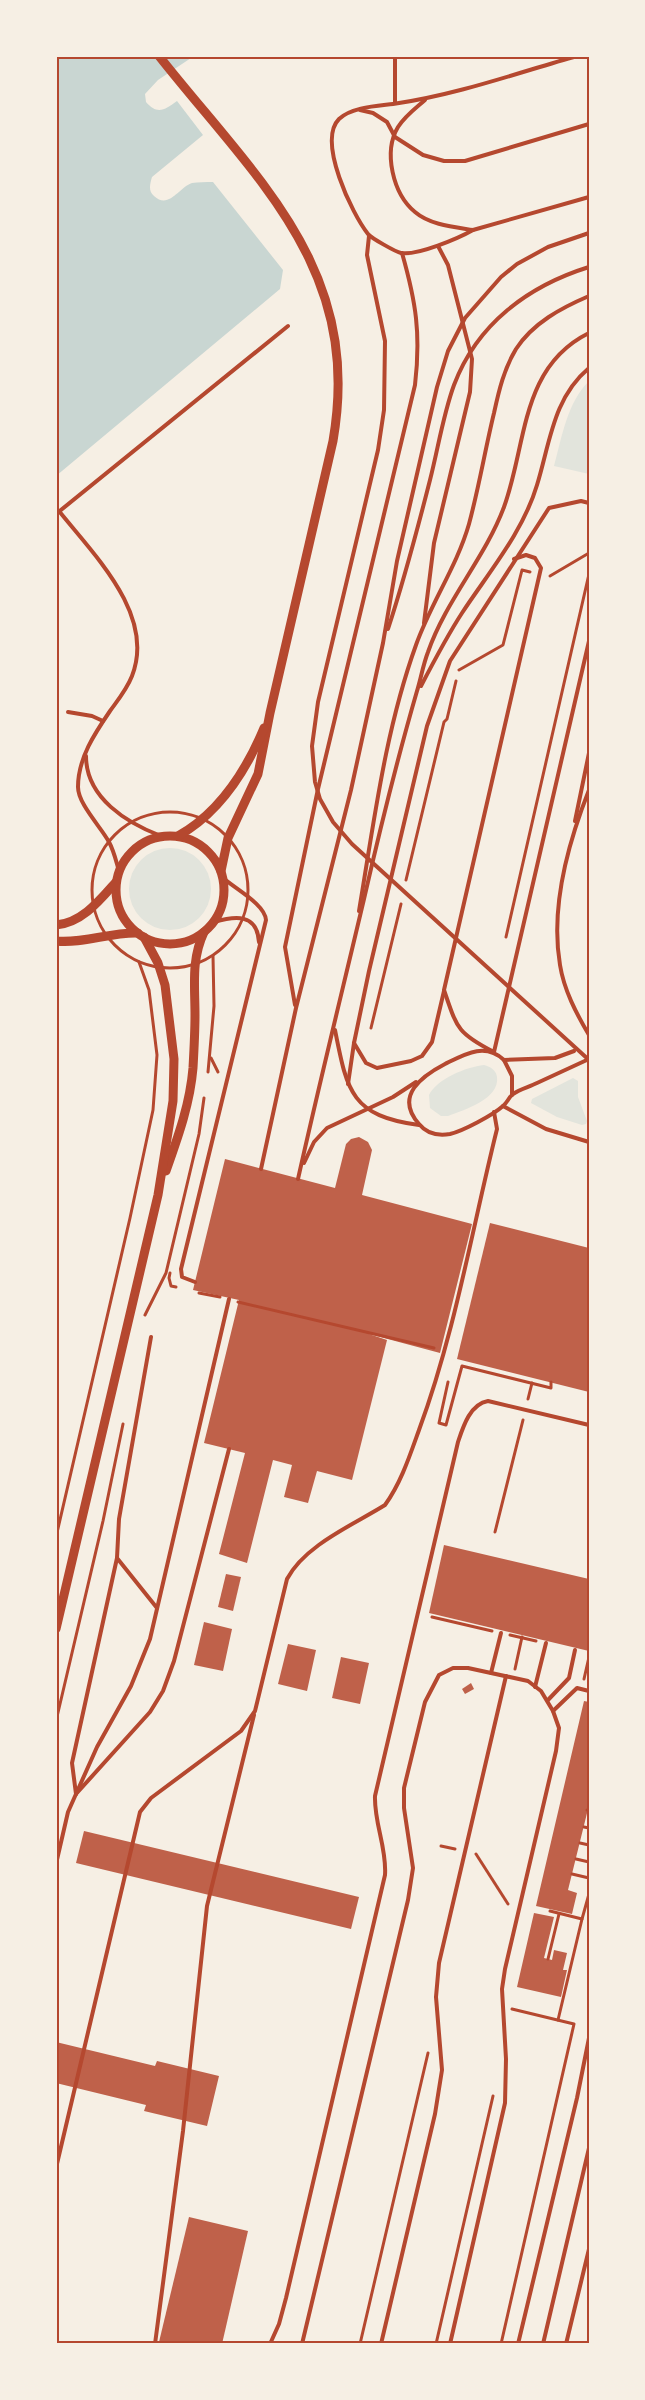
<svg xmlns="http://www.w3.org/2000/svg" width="645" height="2400" font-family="Rubik,sans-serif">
<rect width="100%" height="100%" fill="#f6efe4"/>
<g fill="#e2e4dc">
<path d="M589 381V474L554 466C562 437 567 403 589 381Z"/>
<circle cx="170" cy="889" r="41"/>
<path d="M484 1065C491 1067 496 1070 497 1077 500 1099 464 1110 448 1116H441L430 1108 429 1095C437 1079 466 1067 484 1065Z"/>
<polygon points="573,1078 578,1081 578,1097 587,1121 586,1124 582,1125 557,1117 531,1103 532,1099"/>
</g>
<path fill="#c9d6d2" d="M56 56H194L158 80 145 94 146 102C157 115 165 110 177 101L203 135 152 177C150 184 148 191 154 196 169 210 179 187 192 183 198 182 206 182 213 182L283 270 280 289 56 476Z"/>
<g fill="#bf614a">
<polygon points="359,1137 368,1142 372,1150 362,1195 472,1224 440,1353 369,1334 387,1340 352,1480 317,1471 308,1503 284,1497 292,1465 273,1460 247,1563 219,1554 245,1453 204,1443 239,1300 193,1290 225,1159 335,1188 346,1144 351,1139"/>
<polygon points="490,1223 589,1248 589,1392 457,1359"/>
<polygon points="444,1545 589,1579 589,1651 429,1613"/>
<polygon points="226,1574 241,1577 233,1611 218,1607"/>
<polygon points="204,1622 232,1629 223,1671 194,1665"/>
<polygon points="288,1644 316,1650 307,1691 278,1684"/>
<polygon points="341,1657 369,1663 360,1704 332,1698"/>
<polygon points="471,1683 474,1689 465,1694 462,1689"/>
<polygon points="584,1701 589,1702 589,1805 568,1890 577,1893 572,1914 536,1906"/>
<polygon points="84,1831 359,1897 351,1929 76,1863"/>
<polygon points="534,1913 554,1917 544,1958 552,1960 554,1950 567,1953 563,1970 567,1970 561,1997 517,1987"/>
<polygon points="56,2042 155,2066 157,2061 219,2076 207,2126 144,2111 146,2105 56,2083"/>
<polygon points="189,2217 248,2231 222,2344 159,2342"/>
</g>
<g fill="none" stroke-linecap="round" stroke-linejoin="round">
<g stroke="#b5482f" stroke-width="3">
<polyline points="550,576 589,553"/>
<polyline points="459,670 503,645 522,570 530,572"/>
<circle cx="170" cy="890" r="78"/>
<polyline points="406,880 444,722 447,719 456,681"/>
<polyline points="506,937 589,574"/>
<polyline points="371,1028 401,904"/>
<polyline points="211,1058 218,1072"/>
<polyline points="208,1072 214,1006 213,956"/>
<polyline points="170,1273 169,1278 171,1286 176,1287"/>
<polyline points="199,1293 220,1297"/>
<polyline points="238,1302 434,1348"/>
<polyline points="145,1315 166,1273 199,1134 204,1098"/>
<polyline points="448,1382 439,1423 446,1425 462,1366 551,1388 551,1382"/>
<polyline points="528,1399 532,1383"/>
<polyline points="495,1532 523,1420"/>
<polyline points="56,1537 130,1218 153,1110 157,1055 149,990 139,962"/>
<polyline points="432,1617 492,1631"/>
<polyline points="510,1635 536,1641"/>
<polyline points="515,1669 522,1637"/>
<polyline points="584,1679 589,1657"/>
<polyline points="56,1721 103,1521 123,1424"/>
<polyline points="587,1810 589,1810"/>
<polyline points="584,1827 589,1828"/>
<polyline points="580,1843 589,1845"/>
<polyline points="441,1846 455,1849"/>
<polyline points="476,1854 508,1904"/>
<polyline points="576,1859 589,1862"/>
<polyline points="572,1874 589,1878"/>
<polyline points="550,1911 582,1919 589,1894"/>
<polyline points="548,1959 559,1914"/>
<polyline points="558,2020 582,1919"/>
<polyline points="360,2344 428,2053"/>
<polyline points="436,2344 493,2096"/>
<polyline points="501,2344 574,2024 512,2009"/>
</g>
<g stroke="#b5482f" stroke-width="4">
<polyline points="395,56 395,103"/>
<path d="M577 56C517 73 456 95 393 104 377 106 352 107 339 119 317 141 352 214 368 234 371 238 396 252 401 253 417 256 459 238 473 230L589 197"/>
<path d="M425 100C416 108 405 116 398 127 383 152 393 194 415 212 430 225 454 227 473 230"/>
<polyline points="360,110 373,113 387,122 395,137 423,155 444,161 465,161 589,124"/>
<polyline points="369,236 367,255 385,341 384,410 378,450 318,702 312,746 315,782 320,799 333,822 352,844 589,1060"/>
<path d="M59 511C94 555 156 615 132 676 127 689 118 700 110 711 95 733 78 758 78 787 78 804 101 827 109 842 114 851 116 861 119 871"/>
<polyline points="56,514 288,326"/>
<path d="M514 559 526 555 535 558 541 568 444 990C457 1028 457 1033 494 1052L589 641"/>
<polyline points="424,623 434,543 470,392 472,359 448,265 438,246"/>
<path d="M388 629C404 580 417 531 430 480 438 449 443 415 454 385 477 324 528 286 589 267"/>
<path d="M421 686C434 661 447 636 462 613 489 572 523 532 537 485 550 443 553 398 589 368"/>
<polyline points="68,712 92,716 103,721"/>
<path d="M86 756C86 798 127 823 161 836"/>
<path d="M589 790C568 843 550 907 560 965 564 990 576 1013 589 1035"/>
<polyline points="575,821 589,753"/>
<path d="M359 911C374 822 385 731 416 645 431 603 457 566 469 524 479 487 485 450 494 413 499 390 504 369 516 349 533 323 561 308 589 296"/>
<path d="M214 922C235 916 257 913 259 942"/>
<path d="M295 1005 285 947 318 789 415 385C421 334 416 302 402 253"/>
<path d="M335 1030C347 1091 351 1116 419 1125"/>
<polyline points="354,1043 366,1063 377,1068 411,1061 422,1056 432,1042 444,991"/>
<path d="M574 1051 555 1058 504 1060C485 1042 465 1054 445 1064 422 1076 394 1096 419 1124 427 1134 438 1136 450 1134 463 1131 493 1115 503 1106 507 1103 509 1097 513 1094 520 1089 529 1087 537 1083 554 1075 572 1067 589 1059"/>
<polyline points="504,1060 512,1076 512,1095"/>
<polyline points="348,1084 354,1043 369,971 427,726 450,661 549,508 581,501 589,503"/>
<polyline points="503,1106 546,1129 589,1142"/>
<polyline points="304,1163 314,1142 327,1128 393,1097 416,1082"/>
<polyline points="261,1169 296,1008 351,790 383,643 397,561 437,387 448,351 465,318 501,277 517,264 548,247 589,233"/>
<path d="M298 1179C319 1085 342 992 364 899 380 829 397 760 417 691 421 678 423 665 428 652 446 600 485 558 504 507 527 444 520 367 589 333"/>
<path d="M195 1282 182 1277 181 1269 266 920C265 904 235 889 222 877"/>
<polyline points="117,1558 157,1608"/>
<polyline points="491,1673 501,1633"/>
<polyline points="535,1687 546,1643"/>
<polyline points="548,1700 569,1678 575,1650"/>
<polyline points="553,1711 577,1688 589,1691"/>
<polyline points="76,1794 97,1747 131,1686 150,1639 229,1299"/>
<polyline points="76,1794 72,1763 117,1558 119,1519 151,1337"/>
<polyline points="56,1864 68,1812 76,1794 150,1712 163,1691 174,1661 229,1449"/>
<path d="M56 2168 140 1812 151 1798 241 1731 255 1711 287 1579C305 1545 353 1525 385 1505 401 1483 410 1455 419 1430 455 1333 472 1229 497 1129L494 1112"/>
<polyline points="155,2344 183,2131 207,1906 254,1715"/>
<path d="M270 2344 279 2324 286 2298 385 1875C387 1848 374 1823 375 1796L458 1442C463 1427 470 1404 488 1401L589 1425"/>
<polyline points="302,2344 408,1900 413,1868 404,1808 404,1788 425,1702 439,1675 453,1668 468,1668 528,1681 541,1691 553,1711 559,1728 556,1751 505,1969 502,1989 506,2059 505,2103 450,2344"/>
<polyline points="381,2344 435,2114 442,2070 436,1997 439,1963 506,1676"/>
<polyline points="518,2344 577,2098 589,2038"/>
<polyline points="543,2344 589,2148"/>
<polyline points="566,2344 589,2249"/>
</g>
<g stroke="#b5482f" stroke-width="9">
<path d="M159 56C256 179 363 268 333 441L270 713 258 774 228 838 221 871"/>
<circle cx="170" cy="890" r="54"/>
<path d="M178 836C219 813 246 771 264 728"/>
<path d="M56 925C82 923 100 900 116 882"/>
<path d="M56 941C83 944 110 932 138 933"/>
<path d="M166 1171C178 1137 190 1104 193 1068 194 1050 195 1032 195 1015 195 985 191 960 204 932"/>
<polyline points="56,1629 158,1195 173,1101 174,1059 165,985 158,963 144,937"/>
</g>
</g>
<rect width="645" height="2400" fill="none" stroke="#f6efe4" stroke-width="115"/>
<rect x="58" y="58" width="530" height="2284" fill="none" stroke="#b5482f" stroke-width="2"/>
</svg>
